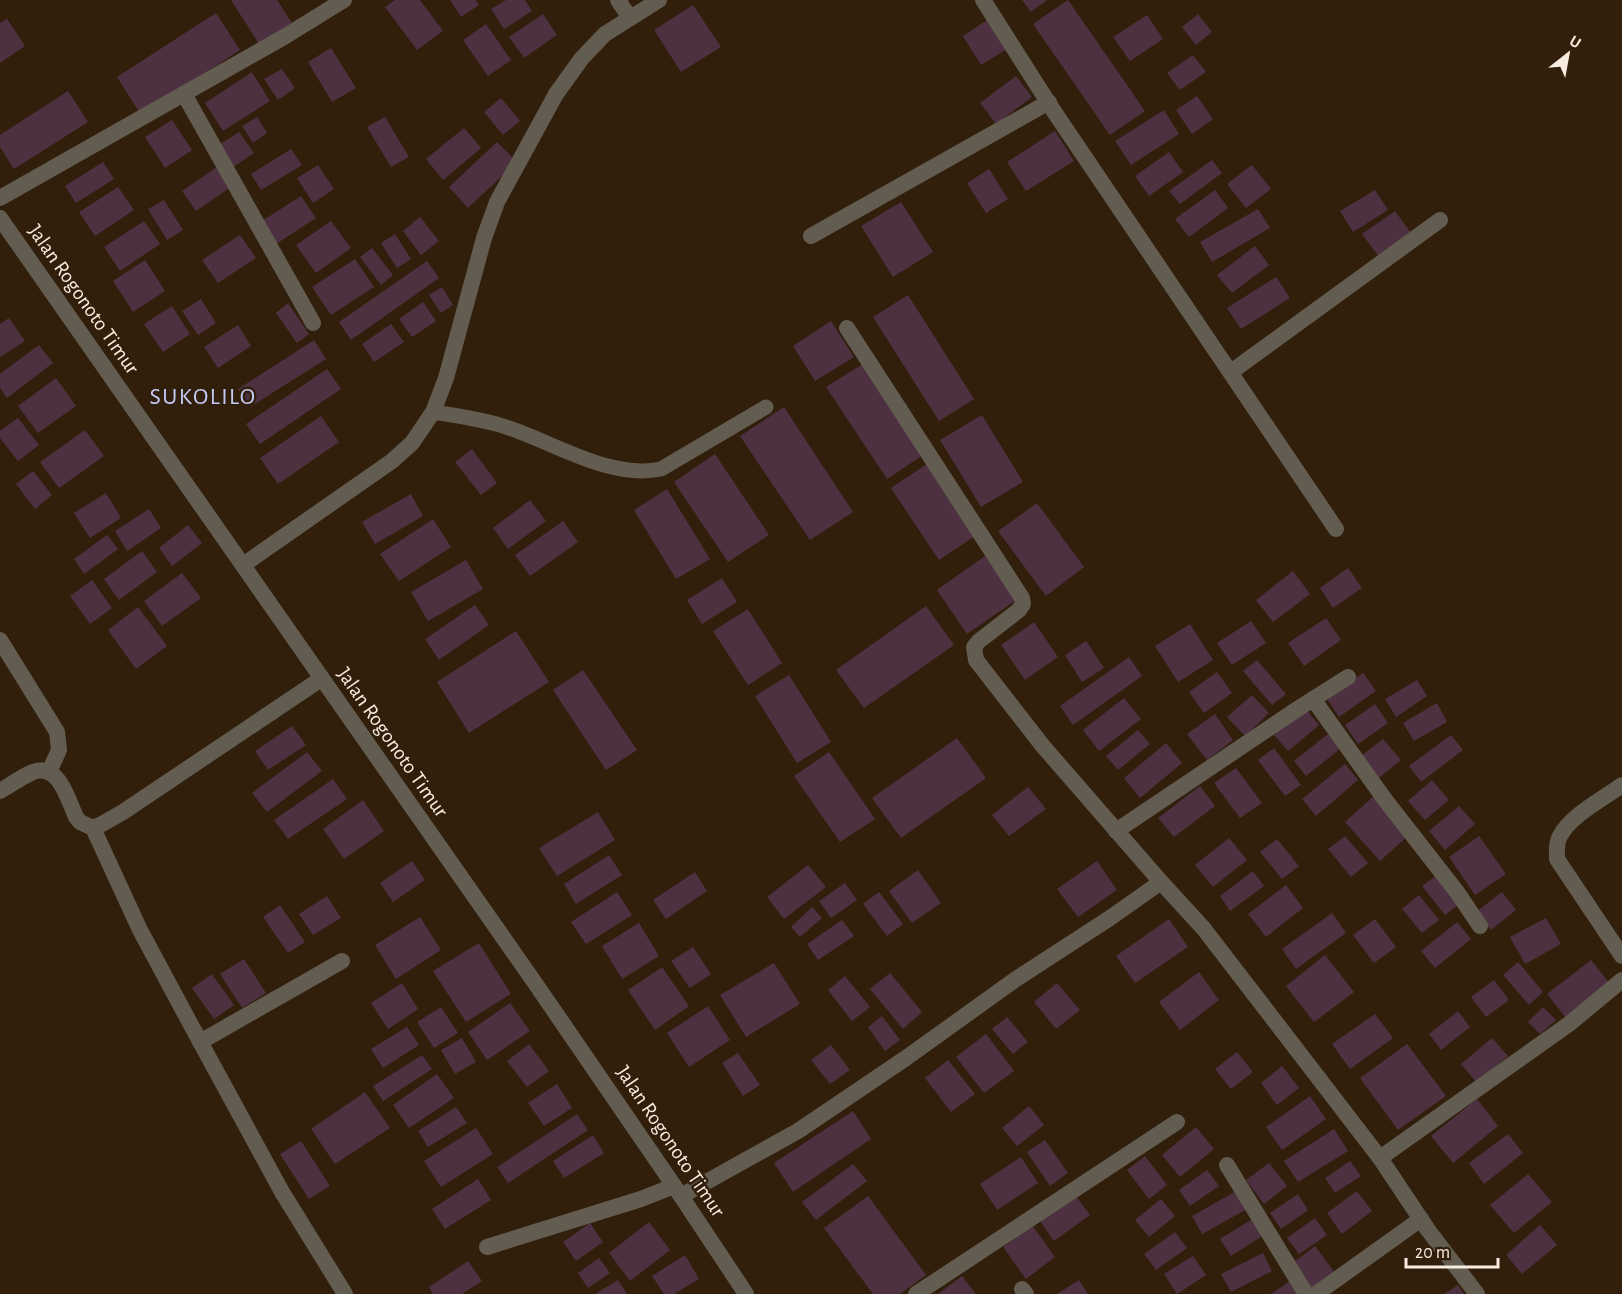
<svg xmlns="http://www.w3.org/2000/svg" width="1622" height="1294" font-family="'Alegreya Sans',sans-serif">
<rect width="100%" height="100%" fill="#311f0c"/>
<g fill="#4d3141">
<polygon points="231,0 277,0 292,23 259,44"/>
<polygon points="395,0 420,0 443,31 417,50 385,7"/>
<polygon points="450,0 476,0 479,5 461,17"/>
<polygon points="506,0 525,0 532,11 504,29 491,9"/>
<polygon points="1022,0 1047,0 1031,12"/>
<polygon points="1068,0 1145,111 1110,135 1033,24"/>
<polygon points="693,5 721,47 681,72 654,30"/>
<polygon points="216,13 240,50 141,115 117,77"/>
<polygon points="543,14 557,35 524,58 509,37"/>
<polygon points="1198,14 1212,32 1196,45 1182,27"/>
<polygon points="1147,15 1163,39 1130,61 1113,37"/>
<polygon points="993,16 1012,46 981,65 963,36"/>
<polygon points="7,19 25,46 0,63 0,23"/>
<polygon points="486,24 511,60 488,76 463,40"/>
<polygon points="331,48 356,88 332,102 308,62"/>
<polygon points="1193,55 1206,72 1180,90 1167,73"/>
<polygon points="282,69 295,88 278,100 264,79"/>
<polygon points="252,72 270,101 223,131 205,103"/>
<polygon points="1016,76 1032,97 996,124 980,103"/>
<polygon points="68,91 88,122 14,169 0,147 0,135"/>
<polygon points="1197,96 1213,119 1192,134 1176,110"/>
<polygon points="501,98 520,121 503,135 484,112"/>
<polygon points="1164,110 1179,134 1131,165 1115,141"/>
<polygon points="257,117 267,133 253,143 242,126"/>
<polygon points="385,117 409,157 391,167 367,127"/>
<polygon points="172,120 192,150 165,168 145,137"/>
<polygon points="464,128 481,148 443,180 426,159"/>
<polygon points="1055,131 1074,161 1026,191 1007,162"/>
<polygon points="239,132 254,153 233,167 219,145"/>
<polygon points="497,142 517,162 468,208 449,187"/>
<polygon points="291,149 302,165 261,190 251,174"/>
<polygon points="1169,152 1183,172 1149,196 1135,176"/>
<polygon points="1212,160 1222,173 1180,204 1169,191"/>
<polygon points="103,162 114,179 76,203 65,186"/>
<polygon points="318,165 334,189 313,203 297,178"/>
<polygon points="1252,165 1271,189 1246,208 1227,184"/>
<polygon points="217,167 231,187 196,211 182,191"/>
<polygon points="989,169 1008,199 986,213 967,183"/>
<polygon points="118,187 134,210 95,236 79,212"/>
<polygon points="1215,190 1228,208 1189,237 1175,219"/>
<polygon points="1375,190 1388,210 1353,232 1340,211"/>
<polygon points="301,196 316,218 276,244 262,221"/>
<polygon points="164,200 183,230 167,240 148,209"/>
<polygon points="901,202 933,252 893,277 861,226"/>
<polygon points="1258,209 1270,228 1212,262 1200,242"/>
<polygon points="1395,211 1411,233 1379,257 1362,234"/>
<polygon points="420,217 439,241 421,255 403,231"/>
<polygon points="144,221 160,244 120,271 104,247"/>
<polygon points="331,221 351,248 316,273 296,245"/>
<polygon points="395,234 411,259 397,268 381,243"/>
<polygon points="240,235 256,258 218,283 202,260"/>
<polygon points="1255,246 1269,265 1232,293 1217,275"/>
<polygon points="372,248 393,275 381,285 360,257"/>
<polygon points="355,259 374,287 331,315 312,287"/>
<polygon points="145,260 165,291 133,312 113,281"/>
<polygon points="427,261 439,278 351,340 339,322"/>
<polygon points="1276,277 1290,298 1241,329 1227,308"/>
<polygon points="442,287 453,305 441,313 429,295"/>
<polygon points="908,295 974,399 939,421 873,317"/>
<polygon points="201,299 216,323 198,335 182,311"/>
<polygon points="423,302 436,321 412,337 399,319"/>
<polygon points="288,303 309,334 297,343 276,313"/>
<polygon points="172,306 190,334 163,352 144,324"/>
<polygon points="9,318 25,341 0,357 0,324"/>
<polygon points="831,321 854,357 815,381 793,346"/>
<polygon points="391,324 404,342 374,362 362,344"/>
<polygon points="238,325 251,346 218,368 204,347"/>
<polygon points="314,340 326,359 250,407 238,389"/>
<polygon points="39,345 53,363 7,398 0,388 0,374"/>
<polygon points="866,362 926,453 887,479 826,387"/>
<polygon points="327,369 341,389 260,444 246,424"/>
<polygon points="56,378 76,406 38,433 18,406"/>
<polygon points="784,407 853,512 810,540 740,436"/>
<polygon points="982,415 1023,482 981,507 940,440"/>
<polygon points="321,416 339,442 278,484 260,458"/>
<polygon points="18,418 39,445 18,461 0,438 0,431"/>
<polygon points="85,430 104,456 59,488 40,462"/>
<polygon points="472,449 497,483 481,495 455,462"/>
<polygon points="715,454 769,535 728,562 674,482"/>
<polygon points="930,462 978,534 939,560 891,488"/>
<polygon points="33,471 52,495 35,509 16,484"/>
<polygon points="667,489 710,559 676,579 634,510"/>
<polygon points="106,493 121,518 90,538 74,513"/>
<polygon points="411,494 423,516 375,544 362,522"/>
<polygon points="530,500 546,521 508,549 493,528"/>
<polygon points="1037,503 1084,567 1046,596 998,531"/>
<polygon points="149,509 161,528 127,551 115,531"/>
<polygon points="433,519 451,547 399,581 380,554"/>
<polygon points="563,521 578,542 530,576 515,555"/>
<polygon points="188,525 202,543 172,566 159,548"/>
<polygon points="107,535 118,549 84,574 74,559"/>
<polygon points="142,551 157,572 119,600 104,579"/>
<polygon points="985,556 1016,600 967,634 937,590"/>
<polygon points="466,560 483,589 428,621 411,592"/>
<polygon points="1348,568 1362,588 1333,608 1320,588"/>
<polygon points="1293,571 1310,594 1273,622 1256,600"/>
<polygon points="182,573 201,598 162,626 144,601"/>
<polygon points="722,578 737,602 702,624 687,600"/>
<polygon points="92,580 112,608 90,624 70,596"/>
<polygon points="475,605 489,625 439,660 425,639"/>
<polygon points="926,606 954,645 864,708 836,670"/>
<polygon points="138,607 167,646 136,669 108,630"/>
<polygon points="748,609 782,663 748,685 713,631"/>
<polygon points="1326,618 1341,640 1304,666 1288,643"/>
<polygon points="1251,621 1266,643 1232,665 1217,643"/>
<polygon points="1034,622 1058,657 1025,680 1001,645"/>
<polygon points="1190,624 1213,660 1178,682 1155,646"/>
<polygon points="516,631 549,682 469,733 437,682"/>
<polygon points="1086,641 1104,668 1082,682 1065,655"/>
<polygon points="1129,657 1142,676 1073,725 1060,706"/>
<polygon points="1257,660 1286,694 1272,705 1243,671"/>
<polygon points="583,670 637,750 606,770 553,690"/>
<polygon points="1217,672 1232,693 1204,713 1189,692"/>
<polygon points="1363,673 1376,691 1339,717 1327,699"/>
<polygon points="789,675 831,742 797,763 755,696"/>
<polygon points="1417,680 1427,696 1396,717 1385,699"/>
<polygon points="1252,695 1269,713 1245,736 1227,717"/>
<polygon points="1124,698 1141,719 1099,751 1083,730"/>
<polygon points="1437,703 1447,722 1414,741 1403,723"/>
<polygon points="1375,704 1388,723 1358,744 1345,725"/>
<polygon points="1305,708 1319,725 1288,751 1274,735"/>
<polygon points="1215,714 1233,740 1207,760 1187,734"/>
<polygon points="292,726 306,745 268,770 255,751"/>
<polygon points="1138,730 1150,744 1118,770 1106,756"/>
<polygon points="1328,734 1340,749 1306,776 1294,761"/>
<polygon points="1451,735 1463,750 1421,782 1409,766"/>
<polygon points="957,738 986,778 901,838 872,798"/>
<polygon points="1383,739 1401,760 1379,778 1361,756"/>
<polygon points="1166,743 1182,763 1140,798 1124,778"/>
<polygon points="1274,748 1301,785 1285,796 1258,760"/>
<polygon points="307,752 322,771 267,812 252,793"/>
<polygon points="829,752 875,819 840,842 794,776"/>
<polygon points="1345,764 1358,780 1316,816 1302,799"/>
<polygon points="1236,768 1262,803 1240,818 1214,783"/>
<polygon points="333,779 347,799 288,839 274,820"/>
<polygon points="1432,780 1449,800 1425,820 1408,801"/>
<polygon points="1200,786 1215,806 1174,837 1158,818"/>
<polygon points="1028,787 1046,809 1009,836 992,815"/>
<polygon points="1374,796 1409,835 1380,861 1345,822"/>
<polygon points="363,800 384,831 344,859 323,829"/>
<polygon points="1459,806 1475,824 1445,850 1429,831"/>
<polygon points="598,812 615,840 557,876 539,848"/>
<polygon points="1345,836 1368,863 1351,877 1328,849"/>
<polygon points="1479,836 1506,874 1475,895 1449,857"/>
<polygon points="1229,838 1247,860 1213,887 1195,865"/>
<polygon points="1277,839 1299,866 1282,879 1260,852"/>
<polygon points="609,855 622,875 576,904 564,884"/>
<polygon points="412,861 425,880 393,902 380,883"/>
<polygon points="1097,861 1117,890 1078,917 1057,889"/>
<polygon points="808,865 826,887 784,919 767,897"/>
<polygon points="918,870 941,903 912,923 889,891"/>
<polygon points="1253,871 1264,886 1230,911 1220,896"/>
<polygon points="695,872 707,891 666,919 653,900"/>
<polygon points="1438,874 1461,903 1445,915 1422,886"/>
<polygon points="845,883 857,900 831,918 819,901"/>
<polygon points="1286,885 1303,908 1266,937 1248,914"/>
<polygon points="617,892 632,915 586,944 571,922"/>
<polygon points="879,892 903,924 887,936 863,904"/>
<polygon points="1502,892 1516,910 1491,930 1476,912"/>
<polygon points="1419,895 1439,920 1422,933 1402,909"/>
<polygon points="327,896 341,918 313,935 299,914"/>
<polygon points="280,905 305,942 288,953 263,917"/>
<polygon points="812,907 822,918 800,937 791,927"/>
<polygon points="1332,913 1346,933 1296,969 1282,949"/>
<polygon points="420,917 441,950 396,979 375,945"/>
<polygon points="1546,918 1561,944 1525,964 1510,937"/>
<polygon points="1169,919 1188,947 1135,983 1116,956"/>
<polygon points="1375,919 1396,947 1374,963 1353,935"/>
<polygon points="842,920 854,936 818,960 807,944"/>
<polygon points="1457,922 1471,939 1435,968 1421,951"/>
<polygon points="639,923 659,956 622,979 602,946"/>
<polygon points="479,943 511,994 466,1022 433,971"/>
<polygon points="693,947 711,974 690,988 671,961"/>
<polygon points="1325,955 1354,992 1314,1022 1286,986"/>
<polygon points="244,959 266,993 242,1008 220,974"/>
<polygon points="1591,960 1610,984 1567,1019 1547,994"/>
<polygon points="1518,962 1543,992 1529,1005 1503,975"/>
<polygon points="774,963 800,1004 746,1037 720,995"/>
<polygon points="662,967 689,1006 655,1030 628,990"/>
<polygon points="1199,972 1219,1000 1180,1030 1159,1002"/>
<polygon points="890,973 922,1012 903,1029 870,989"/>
<polygon points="212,974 234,1005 214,1019 192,988"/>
<polygon points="845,976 870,1007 852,1021 828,990"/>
<polygon points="1494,980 1509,1000 1486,1017 1471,997"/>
<polygon points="402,983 418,1009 388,1029 371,1003"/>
<polygon points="1057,983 1080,1010 1056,1029 1034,1002"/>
<polygon points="510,1003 530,1031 487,1060 468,1032"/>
<polygon points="708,1006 730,1040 689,1067 667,1033"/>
<polygon points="441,1007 458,1033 434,1048 417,1022"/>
<polygon points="1543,1007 1556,1020 1540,1034 1528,1022"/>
<polygon points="1458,1011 1470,1027 1441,1050 1429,1034"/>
<polygon points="1375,1014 1393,1038 1350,1069 1332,1044"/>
<polygon points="882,1016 900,1040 885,1051 868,1027"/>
<polygon points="1007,1017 1028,1042 1013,1054 992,1029"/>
<polygon points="407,1027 419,1045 383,1068 371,1049"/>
<polygon points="986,1034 1014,1071 984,1093 956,1057"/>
<polygon points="462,1038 476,1062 455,1074 441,1050"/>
<polygon points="1492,1038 1508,1056 1477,1083 1461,1064"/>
<polygon points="529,1044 549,1071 527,1087 507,1061"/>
<polygon points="1407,1044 1446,1096 1398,1130 1360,1078"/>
<polygon points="831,1045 850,1070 830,1084 811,1060"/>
<polygon points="1237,1052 1253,1072 1231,1089 1215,1069"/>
<polygon points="738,1053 760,1085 743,1096 722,1063"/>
<polygon points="422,1055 432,1069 383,1101 373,1086"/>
<polygon points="948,1060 975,1094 951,1112 925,1078"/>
<polygon points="1282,1066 1299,1088 1277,1105 1261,1083"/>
<polygon points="437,1074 454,1098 409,1128 393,1105"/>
<polygon points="557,1084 572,1108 544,1126 528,1103"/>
<polygon points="365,1092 390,1128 335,1164 311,1129"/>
<polygon points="1310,1096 1326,1119 1282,1150 1266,1127"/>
<polygon points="1477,1099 1498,1126 1453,1163 1431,1136"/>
<polygon points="1029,1106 1044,1125 1017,1146 1002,1128"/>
<polygon points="456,1107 467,1123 428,1147 418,1131"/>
<polygon points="853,1111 871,1139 793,1192 774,1163"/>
<polygon points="577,1114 588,1130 508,1183 497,1167"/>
<polygon points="1196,1127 1214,1149 1180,1177 1162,1155"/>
<polygon points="476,1128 493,1154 441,1187 424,1161"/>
<polygon points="1334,1129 1348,1151 1298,1182 1284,1161"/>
<polygon points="1508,1134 1523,1153 1484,1184 1469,1163"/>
<polygon points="593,1135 604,1153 564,1178 553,1161"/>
<polygon points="1045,1140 1068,1173 1050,1186 1027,1152"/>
<polygon points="301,1141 330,1186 309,1199 280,1154"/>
<polygon points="1145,1156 1167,1185 1149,1199 1127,1170"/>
<polygon points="1021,1157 1038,1183 997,1210 980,1184"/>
<polygon points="1350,1161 1361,1176 1335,1193 1325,1178"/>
<polygon points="1269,1163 1287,1186 1264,1204 1246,1180"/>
<polygon points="853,1164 867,1181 816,1220 802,1202"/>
<polygon points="1207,1170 1219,1186 1190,1206 1179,1190"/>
<polygon points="1528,1174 1552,1202 1514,1233 1490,1205"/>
<polygon points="478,1179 491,1200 445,1229 432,1209"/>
<polygon points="1238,1190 1249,1208 1202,1234 1192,1216"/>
<polygon points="1357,1191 1372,1211 1342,1234 1327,1213"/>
<polygon points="1298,1194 1308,1210 1281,1229 1270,1213"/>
<polygon points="1075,1195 1090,1215 1054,1241 1040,1221"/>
<polygon points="868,1196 926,1275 900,1294 873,1294 824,1228"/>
<polygon points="1161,1199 1175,1216 1149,1237 1135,1220"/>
<polygon points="1254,1218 1264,1235 1231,1256 1220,1239"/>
<polygon points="1315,1218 1327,1235 1299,1254 1287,1238"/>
<polygon points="649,1222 670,1250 630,1281 609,1253"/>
<polygon points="590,1223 603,1242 576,1261 563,1242"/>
<polygon points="1032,1225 1055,1257 1026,1279 1003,1247"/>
<polygon points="1540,1225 1557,1245 1522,1274 1506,1255"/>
<polygon points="1175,1232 1187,1248 1156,1270 1144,1254"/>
<polygon points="1315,1246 1335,1273 1312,1289 1293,1263"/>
<polygon points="1263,1253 1272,1271 1231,1292 1221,1274"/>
<polygon points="685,1255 699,1279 674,1294 664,1294 652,1276"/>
<polygon points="1193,1256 1206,1275 1177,1294 1164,1274"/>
<polygon points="599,1258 610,1273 588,1288 578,1273"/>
<polygon points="468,1261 482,1281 462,1294 433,1294 429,1287"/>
<polygon points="962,1276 976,1294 938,1294"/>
<polygon points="1293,1279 1300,1294 1271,1294"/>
<polygon points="618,1280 627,1294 595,1294"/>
<polygon points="1079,1280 1088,1294 1057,1294"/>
<polygon points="1458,1285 1464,1294 1444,1294"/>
</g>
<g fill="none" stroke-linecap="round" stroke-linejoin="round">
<path stroke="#625c51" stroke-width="15" d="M433 412C457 416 483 419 506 427 553 442 610 480 661 469L766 407"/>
<g stroke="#625c51" stroke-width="16">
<polyline points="618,0 630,18"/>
<polyline points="983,0 1053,110 1336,529"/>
<polyline points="184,94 313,323"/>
<polyline points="0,198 284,37 344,0"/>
<polyline points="811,236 1049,102"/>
<polyline points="847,328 1022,598 1023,604 1019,610 979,641 974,647 976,660 1042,745 1161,882"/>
<polyline points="1231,372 1440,220"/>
<polyline points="243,565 392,461 412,443 433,412 446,378 484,238 497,202 556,94 582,58 605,34 659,0"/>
<polyline points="0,640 57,732 59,750 49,772"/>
<polyline points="1313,699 1386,801 1457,892 1480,926"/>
<path d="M1622 785C1603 799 1571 815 1560 836 1556 843 1557 851 1557 859L1622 956"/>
<path d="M0 791C11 785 21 777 33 772 59 762 68 800 76 817L80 822 93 828 102 824 123 812 321 679"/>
<polyline points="93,828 140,930 191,1025 282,1192 345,1294"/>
<polyline points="1116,831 1299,708 1348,677"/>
<polyline points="200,1042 342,961"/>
<polyline points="1380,1158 1569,1024 1622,980"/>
<polyline points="1227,1165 1306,1294"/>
<polyline points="681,1196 798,1131 906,1058 1016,979 1110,918 1161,882 1204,929 1380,1158 1428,1230 1477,1294"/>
<polyline points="487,1247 641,1199 674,1186"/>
<polyline points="1022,1289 1026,1294"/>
<polyline points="916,1294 1177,1122"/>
<polyline points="1316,1294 1421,1219"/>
</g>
<polyline stroke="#625c51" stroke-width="16" points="0,218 535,983 681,1196 746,1294"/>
</g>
<g text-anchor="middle" stroke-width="5" stroke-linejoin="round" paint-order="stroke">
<g font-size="21" fill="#f8ebe0" stroke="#311f0c">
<text transform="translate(84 299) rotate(55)" y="7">Jalan Rogonoto Timur</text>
<text transform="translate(393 742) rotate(55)" y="7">Jalan Rogonoto Timur</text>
<text transform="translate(671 1141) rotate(56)" y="7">Jalan Rogonoto Timur</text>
</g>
<g font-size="24" letter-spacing="1.5" fill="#c4c9f4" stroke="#311f0c">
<text x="203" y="404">SUKOLILO</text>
</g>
</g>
<g transform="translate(1568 54) rotate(31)" stroke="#311f0c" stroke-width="4.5" paint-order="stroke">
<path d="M0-4.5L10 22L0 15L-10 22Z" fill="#f8ebe0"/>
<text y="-9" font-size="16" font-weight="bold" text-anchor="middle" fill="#f8ebe0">U</text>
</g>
<path d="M1406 1258v9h92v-9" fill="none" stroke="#f8ebe0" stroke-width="3"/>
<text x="1415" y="1258" font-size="18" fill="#f8ebe0" stroke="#311f0c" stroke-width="4.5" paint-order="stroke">20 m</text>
</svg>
